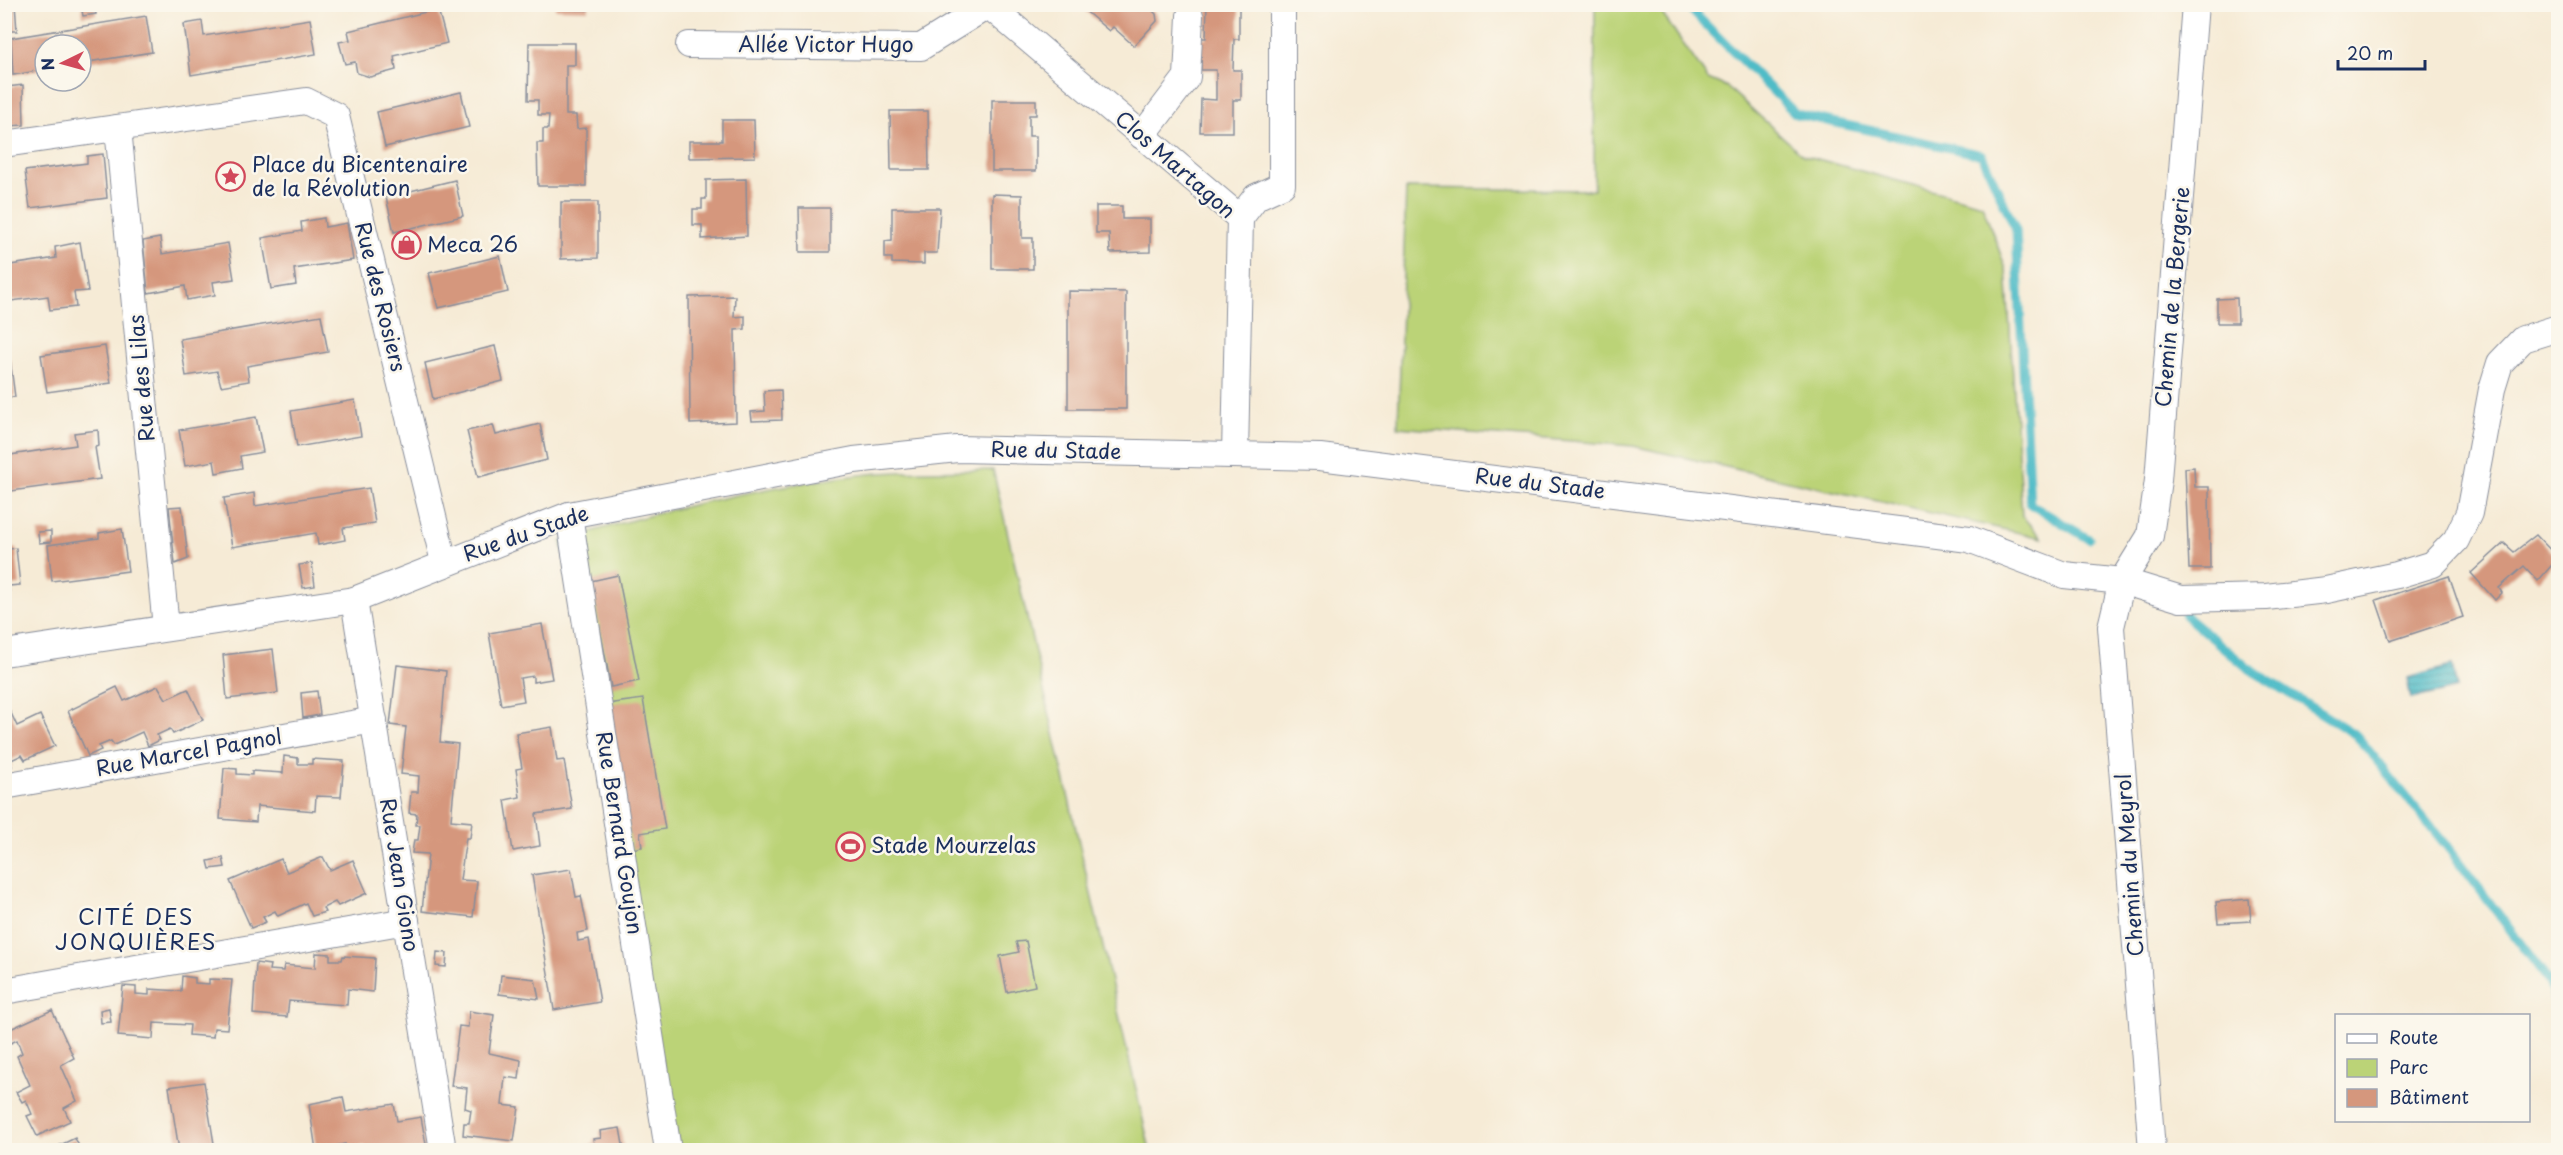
<svg xmlns="http://www.w3.org/2000/svg" width="2563" height="1155" font-family="'Playpen Sans',sans-serif">
<defs>
<pattern id="water-rules" width="6" height="5" patternUnits="userSpaceOnUse" patternTransform="scale(1.5)"><rect width="6" height="5" fill="#4fbcc7"/><path d="M0 2.5h6" fill="none" stroke="#4199a5"/></pattern>
</defs>
<rect width="100%" height="100%" fill="#fbf7ec"/>
<filter id="ink" filterUnits="userSpaceOnUse"><feTurbulence type="fractalNoise" baseFrequency=".0167" numOctaves="2"/><feDisplacementMap in="SourceGraphic" scale="12" xChannelSelector="R" yChannelSelector="G"/><feConvolveMatrix kernelMatrix="1 2 1 2 8 2 1 2 1" color-interpolation-filters="sRGB"/></filter>
<filter id="wash" filterUnits="userSpaceOnUse"><feTurbulence type="fractalNoise" baseFrequency=".008" numOctaves="4" result="noise"/><feDisplacementMap in="SourceGraphic" scale="24" xChannelSelector="R" yChannelSelector="G"/><feGaussianBlur stdDeviation="1.35" result="paint"/><feColorMatrix in="noise" values="0 0 0 0 0 0 0 0 0 0 0 0 0 0 0 0 0 1.4 0 .05"/><feComposite in="paint" operator="in"/></filter>
<g filter="url(#wash)">
<rect width="100%" height="100%" fill="#f6ebd6"/>
<g fill="#bbd377" stroke="#6b816a" stroke-width="1.5">
<polygon points="1595,5 1656,5 1708,79 1727,87 1803,155 1982,204 2006,269 2022,516 2042,538 1633,446 1398,427 1406,188 1594,190"/>
<path d="M993 470 1150 1150H679L561 541C660 510 766 485 869 474 910 470 952 471 993 470Z"/>
</g>
<polygon fill="url(#water-rules)" stroke="#357692" stroke-width="1.5" points="2452,666 2457,688 2411,699 2407,678"/>
<g fill="none" stroke-linecap="round" stroke-linejoin="round">
<g stroke="#4fbcc7" stroke-width="9">
<polyline points="1685,4 1796,114 1982,155 2016,230 2030,504 2089,539"/>
<polyline points="2185,615 2248,668 2356,735 2453,854 2549,981 2558,1009"/>
</g>
</g>
<g id="blocks">
<g fill="#d5977d">
<polygon points="5,4 15,4 17,31 7,31"/>
<polygon points="81,4 95,4 96,14 83,16"/>
<polygon points="555,4 588,4 588,10 555,9"/>
<polygon points="1087,4 1146,4 1156,14 1157,21 1134,46 1113,27 1109,31 1083,9"/>
<polygon points="1207,4 1239,4 1239,39 1234,39 1233,70 1241,70 1241,100 1233,100 1233,132 1200,132 1201,99 1216,100 1216,70 1201,70 1201,38 1206,38"/>
<polygon points="438,9 447,43 394,56 396,70 370,77 357,73 355,62 345,64 339,42 350,40 348,31"/>
<polygon points="146,16 152,52 81,63 81,45 45,45 45,79 42,70 13,75 11,38"/>
<polygon points="310,19 316,54 191,75 184,24 202,21 204,36"/>
<polygon points="529,43 575,43 575,65 566,65 566,115 576,115 577,129 586,128 586,186 538,186 537,143 543,143 543,129 548,129 549,115 538,115 538,100 528,100"/>
<polygon points="23,85 24,125 9,126 7,87"/>
<polygon points="461,92 469,127 385,147 377,112"/>
<polygon points="992,100 1036,100 1036,115 1029,115 1029,136 1036,136 1036,171 992,171"/>
<polygon points="890,111 928,111 929,170 891,170"/>
<polygon points="722,120 754,120 755,157 689,158 689,141 722,141"/>
<polygon points="103,154 107,198 30,208 25,171 87,163 87,156"/>
<polygon points="746,179 747,236 702,239 702,225 693,225 693,209 702,209 702,199 706,199 706,180"/>
<polygon points="455,180 463,216 394,232 386,197"/>
<polygon points="992,194 1022,195 1022,238 1033,238 1033,269 992,269"/>
<polygon points="561,202 598,202 598,258 561,259"/>
<polygon points="1096,206 1122,206 1122,219 1150,219 1150,252 1110,253 1109,233 1096,233"/>
<polygon points="799,208 830,208 830,252 800,252"/>
<polygon points="892,208 940,208 937,253 924,253 924,264 892,263 892,258 885,258 885,241 892,240"/>
<polygon points="324,218 325,227 347,223 353,260 294,269 296,285 271,289 262,238 302,231 301,222"/>
<polygon points="160,238 162,254 228,243 234,279 213,282 215,295 187,300 185,286 148,293 143,241"/>
<polygon points="80,242 88,291 74,292 76,307 50,310 48,296 4,302 4,266 56,258 55,247"/>
<polygon points="500,256 508,292 438,308 429,273"/>
<polygon points="1068,291 1126,292 1126,409 1068,409"/>
<polygon points="735,296 734,317 745,316 745,329 735,330 736,422 690,424 689,297"/>
<polygon points="2237,298 2238,323 2217,323 2217,299"/>
<polygon points="321,315 328,352 247,366 249,381 221,386 217,371 186,376 180,339"/>
<polygon points="105,346 111,383 47,392 41,355"/>
<polygon points="495,346 503,381 433,399 425,363"/>
<polygon points="10,359 15,397 4,398 4,360"/>
<polygon points="781,390 782,420 752,421 751,412 765,411 764,391"/>
<polygon points="355,400 361,436 297,447 291,411"/>
<polygon points="256,417 263,452 240,456 242,468 216,473 214,461 185,466 179,430"/>
<polygon points="540,424 547,460 478,477 467,431 493,425 496,435"/>
<polygon points="98,430 99,446 95,447 100,479 4,492 4,456 76,445 74,433"/>
<polygon points="2194,467 2195,487 2209,487 2210,569 2189,569 2185,468"/>
<polygon points="369,488 375,523 343,528 345,540 318,545 316,533 232,547 224,498 254,493 255,506"/>
<polygon points="182,506 188,559 175,564 169,507"/>
<polygon points="122,529 128,571 52,581 48,545 99,538 99,533"/>
<polygon points="51,531 51,542 39,543 38,532"/>
<polygon points="2536,535 2558,558 2538,581 2524,566 2499,588 2502,593 2495,600 2471,573 2504,543 2514,552"/>
<polygon points="16,548 20,585 9,586 10,597 4,598 4,550"/>
<polygon points="312,563 315,586 303,588 299,565"/>
<polygon points="618,575 639,681 611,687 591,581"/>
<polygon points="2449,576 2463,617 2390,641 2376,600"/>
<polygon points="542,624 552,679 533,682 533,676 520,678 524,701 501,705 489,633"/>
<polygon points="273,649 278,693 227,699 223,655"/>
<polygon points="397,665 446,671 440,742 458,744 451,820 472,822 470,838 466,838 460,880 477,881 473,917 422,911 428,854 412,853 414,840 418,840 420,825 416,825 417,814 409,813 411,792 418,792 419,776 401,774 406,727 390,725"/>
<polygon points="158,686 166,699 188,689 203,720 173,734 170,729 157,735 160,740 148,746 142,732 114,745 111,741 99,746 101,750 88,756 68,711 117,687 124,701"/>
<polygon points="317,691 320,715 303,718 301,693"/>
<polygon points="643,699 665,829 640,833 642,847 632,849 607,704"/>
<polygon points="10,711 17,726 40,715 55,746 25,760 22,755 9,761 12,766 4,769 4,713"/>
<polygon points="552,727 557,761 564,760 572,809 536,814 540,846 513,851 505,800 520,797 516,769 522,768 516,733"/>
<polygon points="284,756 298,758 298,764 312,764 312,759 344,761 341,797 316,796 315,811 257,806 256,822 220,819 224,768 237,769 237,774 252,775 252,771 283,773"/>
<polygon points="323,857 330,870 353,860 367,893 338,906 335,902 323,908 325,912 312,916 306,903 278,916 275,911 263,917 266,922 251,928 230,881 281,859 287,872"/>
<polygon points="223,858 225,867 210,869 208,861"/>
<polygon points="571,869 576,897 581,896 588,931 577,933 578,941 589,939 600,1002 554,1010 532,875"/>
<polygon points="2249,899 2251,921 2218,923 2216,902"/>
<polygon points="1026,941 1035,986 1007,992 1000,956 1019,952 1016,942"/>
<polygon points="437,952 447,953 446,967 436,966"/>
<polygon points="316,953 330,954 330,960 342,960 343,956 375,958 373,992 348,989 347,1005 289,1001 287,1017 253,1014 256,963 270,965 269,970 283,971 284,965 315,968"/>
<polygon points="501,975 535,979 539,999 499,994"/>
<polygon points="182,976 195,978 195,983 209,984 209,979 232,980 227,1029 214,1028 213,1037 189,1035 190,1025 154,1023 153,1039 118,1036 123,986 136,987 136,994 149,995 149,989 181,991"/>
<polygon points="109,1008 111,1022 101,1023 100,1010"/>
<polygon points="52,1010 74,1058 61,1065 77,1101 64,1108 70,1121 37,1136 27,1116 32,1114 26,1100 22,1102 16,1092 30,1085 17,1056 22,1053 17,1040 11,1043 6,1031"/>
<polygon points="469,1011 494,1015 489,1053 521,1060 519,1079 505,1077 502,1105 519,1107 514,1141 463,1135 464,1123 469,1123 471,1110 465,1108 467,1088 451,1086 459,1026 468,1027"/>
<polygon points="204,1082 215,1150 179,1150 169,1087"/>
<polygon points="343,1097 346,1112 394,1104 397,1121 421,1117 427,1150 366,1150 365,1146 345,1149 345,1144 330,1147 330,1150 316,1150 309,1104"/>
<polygon points="620,1128 624,1150 580,1150 580,1147 594,1144 593,1139 601,1138 600,1131"/>
<polygon points="75,1138 81,1150 50,1150"/>
</g>
</g>
</g>
<g filter="url(#ink)">
<use href="#blocks" fill-opacity="0" stroke="#888d9a" stroke-width="1.5"/>
<g fill="none" stroke-linecap="round" stroke-linejoin="round">
<defs>
<g id="street">
<polyline points="987,4 1240,218 1235,455"/>
<polyline points="689,45 921,47 987,6"/>
<polyline points="118,128 166,628"/>
<polyline points="1142,136 1187,77 1190,16"/>
<polyline points="4,144 306,101 336,116 444,562"/>
<polyline points="1240,218 1256,197 1282,185 1282,4"/>
<polyline points="569,515 668,1150"/>
<polyline points="354,600 443,1150"/>
<polyline points="4,653 354,600 569,515 854,460 957,449 1320,457 1969,539 2064,575 2122,581 2181,599 2266,597 2326,590 2397,575 2433,564 2456,540 2469,513 2492,389 2500,363 2523,339 2558,328"/>
<polyline points="4,786 374,720"/>
<polyline points="4,991 406,921"/>
<polyline points="2152,1150 2111,627 2122,581 2150,536 2158,480 2195,4"/>
</g>
</defs>
<use href="#street" stroke="#888d9a" stroke-width="28"/>
<use href="#street" stroke="#fff" stroke-width="26"/>
</g>
</g>
<defs>
<symbol id="sight-ring" viewBox="-11 -11 22 22"><circle r="9.5" fill="#fbf7ec" stroke="#d1495b" stroke-width="1.5"/><path d="M0-6L1.8-2.2L6-1.7L2.9 1.2L3.7 5.4L0 3.3L-3.7 5.4L-2.9 1.2L-6-1.7L-1.8-2.2Z" fill="#d1495b"/></symbol>
<symbol id="shop-ring" viewBox="-11 -11 22 22"><circle r="9.5" fill="#fbf7ec" stroke="#d1495b" stroke-width="1.5"/><path d="M-5-2.5h2.3a2.7 3.5 0 0 1 5.4 0H5L5.5 6h-11ZM-1.5-2.5h3a1.5 2.3 0 0 0-3 0Z" fill="#d1495b"/></symbol>
<symbol id="stadium-ring" viewBox="-11 -11 22 22"><circle r="9.5" fill="#fbf7ec" stroke="#d1495b" stroke-width="1.5"/><path d="M0-5a6.5 5 0 1 0 0 10a6.5 5 0 1 0 0-10ZM-3.5-1.8h7v3.6h-7Z" fill="#d1495b"/></symbol>
</defs>
<g fill-rule="evenodd">
<use href="#sight-ring" x="214" y="160" width="33" height="33"/>
<use href="#shop-ring" x="390" y="228" width="33" height="33"/>
<use href="#stadium-ring" x="834" y="830" width="33" height="33"/>
</g>
<g text-anchor="middle" stroke-width="5" stroke-linejoin="round" paint-order="stroke">
<g font-size="21" fill="#1b2f5e" stroke="#fbf7ec">
<text x="826" y="52">Allée Victor Hugo</text>
<text transform="translate(1175 165) rotate(41)" y="7">Clos Martagon</text>
<text transform="translate(380 297) rotate(76)" y="7">Rue des Rosiers</text>
<text transform="translate(2173 297) rotate(-85)" y="7">Chemin de la Bergerie</text>
<text transform="translate(142 378) rotate(-95)" y="7">Rue des Lilas</text>
<text transform="translate(1056 451) rotate(1)" y="7">Rue du Stade</text>
<text transform="translate(1540 484) rotate(7)" y="7">Rue du Stade</text>
<text transform="translate(526 534) rotate(-19)" y="7">Rue du Stade</text>
<text transform="translate(189 753) rotate(-10)" y="7">Rue Marcel Pagnol</text>
<text transform="translate(619 833) rotate(81)" y="7">Rue Bernard Goujon</text>
<text transform="translate(2130 865) rotate(-94)" y="7">Chemin du Meyrol</text>
<text transform="translate(399 875) rotate(81)" y="7">Rue Jean Giono</text>
</g>
<g font-size="21" fill="#1b2f5e" stroke="#fbf7ec" text-anchor="start">
<text x="252" y="172">Place du Bicentenaire<tspan x="252" dy="24">de la Révolution</tspan></text>
<text x="427" y="252">Meca 26</text>
<text x="871" y="853">Stade Mourzelas</text>
</g>
<g font-size="22" letter-spacing="1.5" fill="#1b2f5e" stroke="#fbf7ec">
<text x="136" y="925">CITÉ DES<tspan x="136" dy="25">JONQUIÈRES</tspan></text>
</g>
</g>
<rect width="2563" height="1155" fill="none" stroke="#fbf7ec" stroke-width="24"/>
<rect x="2335" y="1014" width="195" height="108" fill="#fbf7ec" stroke="#a1a7b3" stroke-width="1.5"/>
<rect x="2347" y="1034" width="30" height="9" fill="#ffffff" stroke="#a1a7b3" stroke-width="1.5"/>
<text x="2389" y="1044" font-size="18" fill="#1b2f5e">Route</text>
<rect x="2347" y="1059" width="30" height="18" fill="#bbd377" stroke="#a1a7b3" stroke-width="1.5"/>
<text x="2389" y="1074" font-size="18" fill="#1b2f5e">Parc</text>
<rect x="2347" y="1089" width="30" height="18" fill="#d5977d" stroke="#a1a7b3" stroke-width="1.5"/>
<text x="2389" y="1104" font-size="18" fill="#1b2f5e">Bâtiment</text>
<g transform="translate(63 63) rotate(265)"><circle r="28" fill="#fbf7ec" stroke="#a1a7b3" stroke-width="1.5"/>
<path d="M0-4.5L10 22L0 15L-10 22Z" fill="#d1495b"/>
<text y="-9" font-size="16" font-weight="bold" text-anchor="middle" fill="#1b2f5e">N</text>
</g>
<path d="M2338 60v9h87v-9" fill="none" stroke="#1b2f5e" stroke-width="3"/>
<text x="2347" y="60" font-size="18" fill="#1b2f5e" stroke="#fbf7ec" stroke-width="4.5" paint-order="stroke">20 m</text>
</svg>
